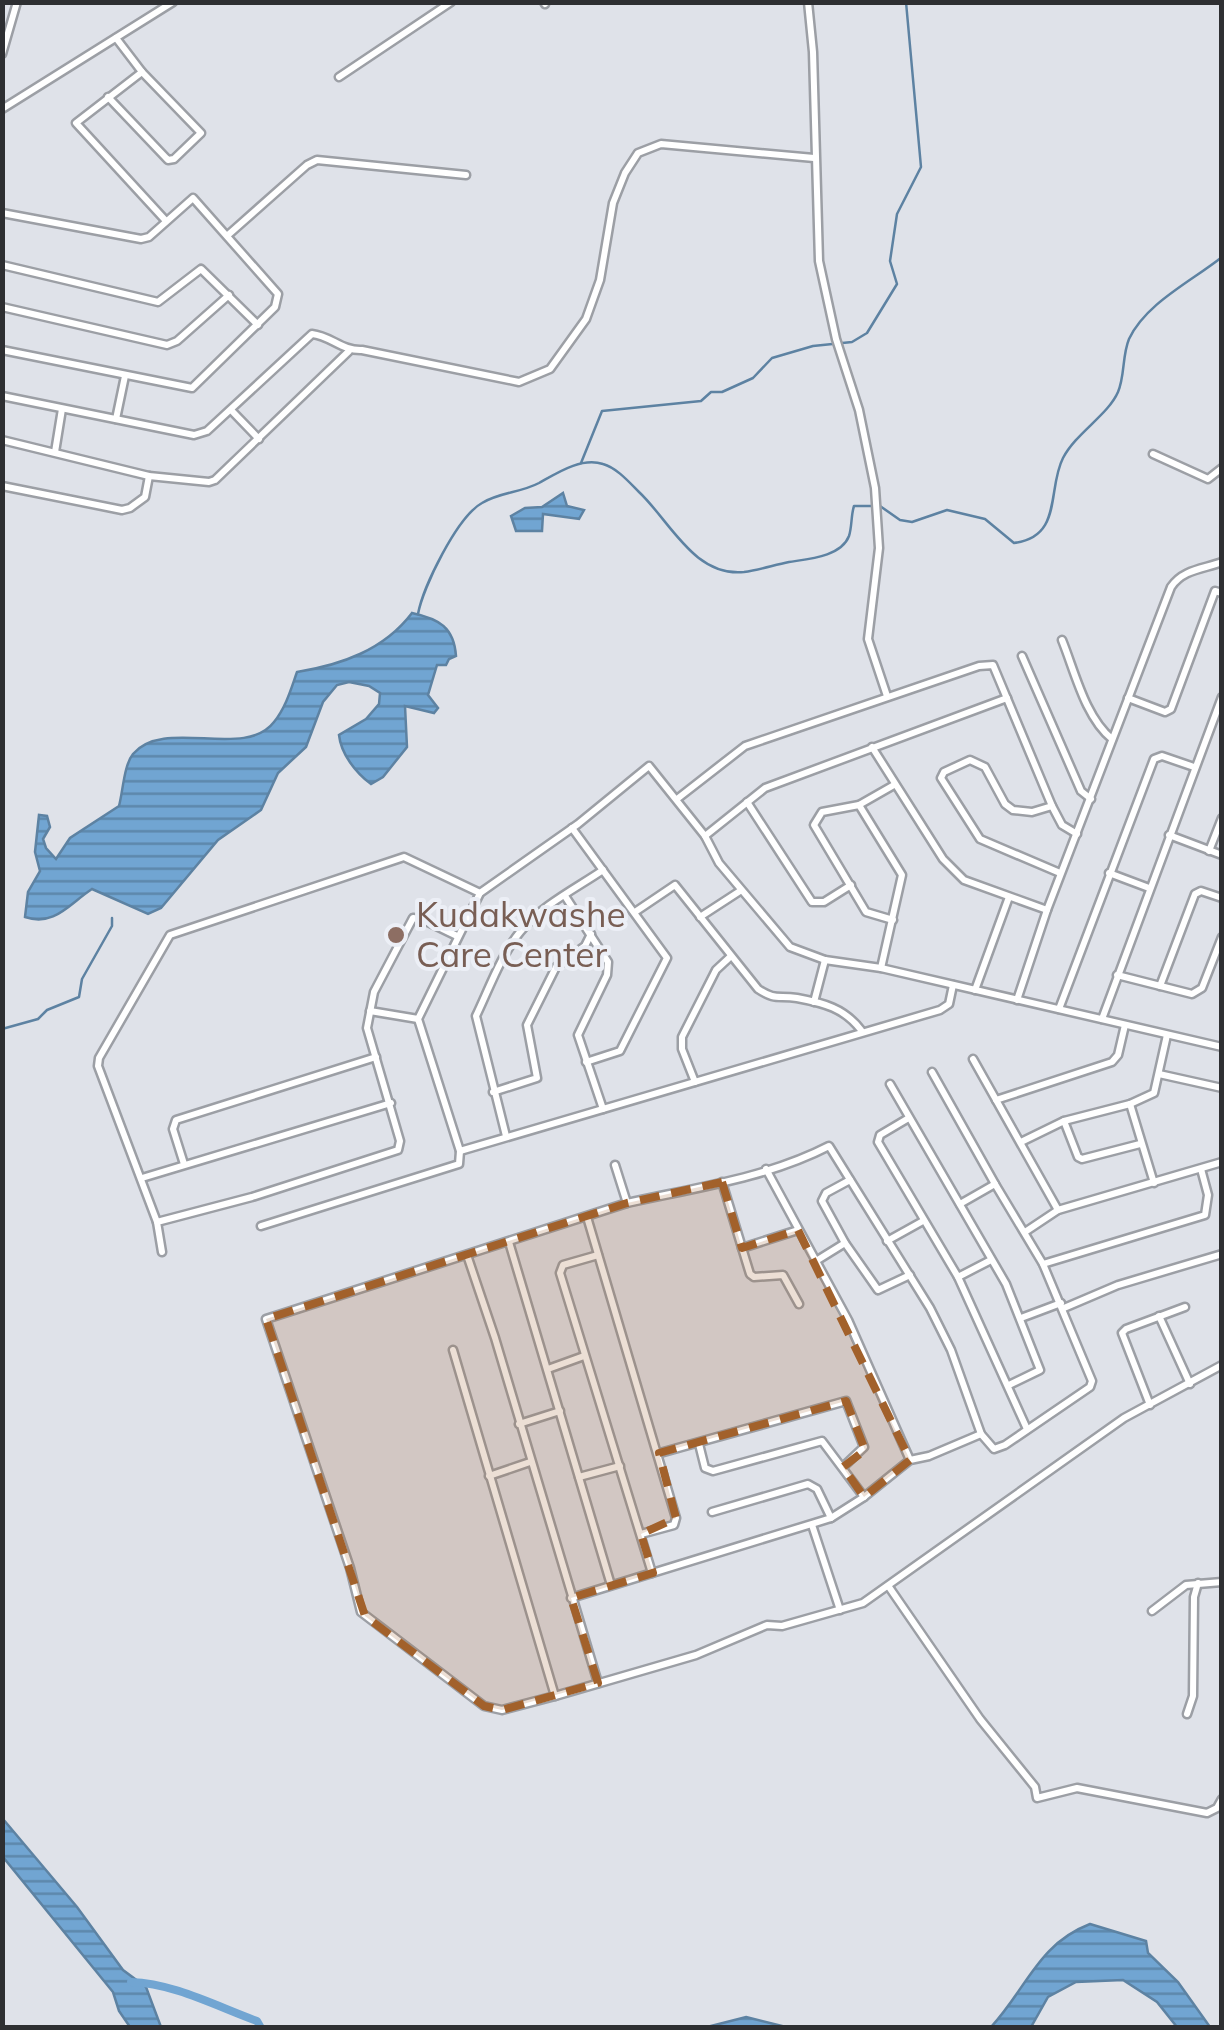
<svg xmlns="http://www.w3.org/2000/svg" width="1224" height="2030" font-family="Mulish,sans-serif">
<defs>
<pattern id="water-rules" width="6" height="5" patternUnits="userSpaceOnUse" patternTransform="scale(2.5)"><rect width="6" height="5" fill="#71a5d2"/><path d="M0 2.5h6" fill="none" stroke="#5d87ab"/></pattern>
</defs>
<rect width="100%" height="100%" fill="#dfe2e9"/>
<g fill="url(#water-rules)" stroke="#5d82a2" stroke-width="2.5">
<polygon points="563,493 567,506 584,510 579,519 543,514 542,531 516,531 511,516 525,508 542,507"/>
<path d="M412 613C439 619 454 627 456 656L449 659 446 665H437L428 695 438 708 434 713 405 706 407 747 383 777 371 784C356 773 341 754 339 735L366 719 379 704 380 693 369 686 349 682 337 685 323 702 306 747 278 773 261 810 218 840 161 908 148 914 92 889C69 904 54 927 25 917L28 892 40 871 35 852 39 815 47 816 50 827 43 839 46 848 56 859 70 838 119 806C123 791 124 765 133 754 164 717 245 760 274 722 286 707 291 689 297 672 341 665 384 650 412 613Z"/>
<polygon points="3,1819 77,1907 123,1970 146,1987 161,2027 130,2027 119,2011 113,1992 3,1857"/>
<path d="M1090 1924 1146 1941 1148 1953 1178 1982 1210 2027H1177L1157 2002 1123 1980 1076 1982 1048 1997 1031 2027H991C1027 1988 1038 1944 1090 1924Z"/>
<polygon points="746,2017 786,2027 707,2027"/>
</g>
<g fill="none" stroke-linecap="round" stroke-linejoin="round">
<g stroke="#5d82a2" stroke-width="2.5">
<polyline points="581,463 602,411 701,401 711,392 722,392 753,378 772,358 813,346 852,342 867,333 897,284 890,261 897,214 921,167 906,2"/>
<path d="M418 614C423 587 457 517 482 503 500 492 520 493 539 483 557 473 581 457 603 464 617 468 629 482 639 492 670 521 694 577 744 572 759 570 774 565 789 562 807 559 841 557 849 536 852 527 851 515 854 506H880L900 520 912 522 947 510 985 519 1014 543C1063 537 1047 489 1063 458 1076 433 1108 415 1118 392 1125 376 1122 356 1129 339 1146 303 1192 281 1222 257"/>
<polyline points="2,1029 38,1019 47,1010 79,997 82,979 112,926 112,918"/>
</g>
<path stroke="#71a5d2" stroke-width="8" d="M131 1982C173 1983 218 2007 257 2021L261 2028"/>
<defs>
<g id="minor">
<polyline points="544,2 545,4"/>
<polyline points="808,2 813,52 819,261 836,339 859,410 875,488 879,548 868,639 887,696"/>
<polyline points="2,54 17,2"/>
<polyline points="142,72 76,123 166,221"/>
<polyline points="339,77 451,2"/>
<polyline points="108,97 168,160 174,159 201,133 142,72 116,38"/>
<polyline points="2,109 173,2"/>
<polyline points="2,213 141,239 149,237 193,198 278,294 275,307 192,388 2,350"/>
<polyline points="228,235 307,165 317,160 466,175"/>
<polyline points="2,265 158,302 201,269 258,325"/>
<polyline points="2,307 167,345 177,341 229,295"/>
<path d="M2 396 194 435 207 431 312 334C331 336 342 351 362 350L519 382 550 369 586 319 600 280 613 203 625 173 638 153 661 144 814 158"/>
<polyline points="231,410 259,439"/>
<polyline points="116,419 125,376"/>
<polyline points="2,440 149,476 209,482 215,480 349,351"/>
<polyline points="55,452 62,409"/>
<polyline points="1153,454 1208,479 1222,468"/>
<polyline points="2,486 122,510 130,508 145,497 149,476"/>
<path d="M1062 640C1075 672 1085 717 1112 739"/>
<polyline points="1022,656 1081,791 1091,799"/>
<polyline points="1128,698 1165,712 1171,709 1215,591 1222,593"/>
<polyline points="872,747 943,859 964,880 1047,910"/>
<polyline points="677,799 745,746 979,666 993,665 1052,806 1062,825 1077,834"/>
<polyline points="747,802 812,902 824,902 851,885"/>
<polyline points="859,805 902,875 881,968"/>
<polyline points="1052,806 1032,812 1013,810 1005,804 985,767 970,760 944,772 941,778 980,839 1060,873"/>
<polyline points="572,828 667,958 620,1051 586,1062"/>
<polyline points="1169,835 1222,855"/>
<polyline points="705,836 765,788 1007,698"/>
<polyline points="1209,851 1222,818"/>
<polyline points="1109,873 1149,888"/>
<polyline points="565,896 608,962 607,975 578,1035 603,1109"/>
<path d="M635 912 675 885 758 989C776 1001 778 995 797 998 824 1003 844 1008 861 1030"/>
<polyline points="700,917 740,891"/>
<polyline points="893,920 866,912 814,825 822,812 859,805 894,785"/>
<polyline points="1117,975 1192,994 1202,988 1222,937"/>
<polyline points="1160,986 1195,894 1201,891 1222,898"/>
<polyline points="975,990 1009,897"/>
<path d="M1017 1000 1047 910 1171 587C1183 569 1204 569 1222 562"/>
<polyline points="814,1002 825,960"/>
<polyline points="1059,1009 1154,759 1162,756 1194,767"/>
<polyline points="370,1011 418,1019"/>
<polyline points="1102,1019 1222,697"/>
<polyline points="973,1059 1058,1210"/>
<polyline points="932,1072 995,1184"/>
<polyline points="1159,1074 1222,1088"/>
<polyline points="695,1082 682,1049 682,1037 716,970 730,957"/>
<polyline points="890,1084 1006,1284 1040,1370 1009,1385"/>
<polyline points="493,1092 537,1078 527,1025 556,967 585,946 591,934"/>
<polyline points="996,1100 1112,1062 1118,1055 1125,1025"/>
<polyline points="1130,1104 1154,1093 1167,1035"/>
<polyline points="907,1119 880,1135 878,1142 958,1277 1027,1429"/>
<polyline points="1064,1121 1078,1157 1082,1159 1140,1144"/>
<path d="M506 1136 476 1016C489 989 501 955 520 932 542 905 575 889 603 870"/>
<polyline points="1021,1142 1064,1121 1130,1104 1154,1183"/>
<polyline points="460,1151 940,1010 949,1004 953,985"/>
<polyline points="184,1164 173,1129 176,1120 376,1057"/>
<polyline points="615,1165 627,1203 266,1319 350,1568 361,1612 484,1706 502,1710 555,1696 696,1655 767,1625 782,1626 863,1603 1124,1418 1222,1365"/>
<polyline points="766,1169 848,1320 910,1460"/>
<polyline points="142,1178 391,1103"/>
<polyline points="850,1180 826,1193 822,1201 845,1243 878,1290 910,1275"/>
<polyline points="722,1182 750,1274 754,1277 783,1275 799,1304"/>
<path d="M627 1203C694 1188 767 1178 829 1146L930 1308 951 1350 981 1434 994 1449 1005 1445 1090 1387 1092 1381 1043 1264 995 1184 960 1204"/>
<polyline points="587,1217 676,1518 674,1525 641,1534"/>
<polyline points="157,1222 98,1066 99,1058 170,935 404,857 480,893"/>
<polyline points="261,1226 459,1164 460,1151 418,1019 480,893 578,824 649,766 705,836 719,863 790,947 825,960 881,968 1222,1047"/>
<polyline points="1025,1232 1058,1210 1222,1162"/>
<polyline points="887,1241 923,1221"/>
<polyline points="509,1242 611,1585"/>
<polyline points="742,1248 798,1230"/>
<polyline points="162,1252 157,1222 252,1197 398,1150 400,1141 367,1028 374,992 413,918 424,920 457,936"/>
<polyline points="467,1255 495,1338 598,1683"/>
<polyline points="598,1255 563,1265 560,1273 652,1573"/>
<polyline points="816,1261 845,1243"/>
<polyline points="1043,1264 1205,1215 1208,1195 1201,1169"/>
<polyline points="958,1277 991,1260"/>
<polyline points="1064,1308 1118,1285 1222,1254"/>
<polyline points="1159,1316 1190,1384"/>
<polyline points="1021,1318 1061,1303"/>
<polyline points="453,1350 555,1696"/>
<polyline points="548,1369 584,1356"/>
<polyline points="1150,1405 1122,1333 1126,1329 1185,1307"/>
<polyline points="519,1424 560,1411"/>
<polyline points="699,1444 705,1468 713,1471 822,1441 864,1497"/>
<polyline points="660,1453 846,1401 864,1447 843,1467"/>
<polyline points="489,1476 530,1462"/>
<polyline points="579,1477 620,1466"/>
<polyline points="712,1512 808,1484 817,1489 831,1518"/>
<polyline points="812,1525 840,1610"/>
<polyline points="889,1587 980,1719 1035,1787 1037,1798 1077,1788 1207,1813 1217,1808 1222,1799"/>
<polyline points="571,1598 831,1518 864,1497 910,1460 929,1456 981,1434"/>
<polyline points="1152,1611 1186,1585 1222,1582"/>
<polyline points="1187,1714 1193,1696 1194,1597 1198,1583"/>
</g>
</defs>
<use href="#minor" stroke="#9c9fa5" stroke-width="11"/>
<use href="#minor" stroke="#fff" stroke-width="6"/>
</g>
<path fill="#a2612b" fill-opacity="0.2" stroke="#a2612b" stroke-width="8" stroke-dasharray="20 12" stroke-linejoin="round" d="M722 1182 742 1248 798 1230 910 1460 864 1497 843 1467 865 1450 846 1401 659 1453 676 1518 641 1534 653 1573 571 1598 598 1683 502 1710 484 1706 365 1616 266 1319 627 1203Z"/>
<circle fill="#8d6e63" stroke="#eceff6" stroke-width="4" cx="396" cy="935" r="10"/>
<g text-anchor="middle" stroke-width="8" stroke-linejoin="round" paint-order="stroke">
<g font-size="35" fill="#785e54" stroke="#eceff6" text-anchor="start">
<text x="416" y="927">Kudakwashe<tspan x="416" dy="40">Care Center</tspan></text>
</g>
</g>
<rect width="1224" height="2030" fill="none" stroke="#2e2f32" stroke-width="10"/>
</svg>
